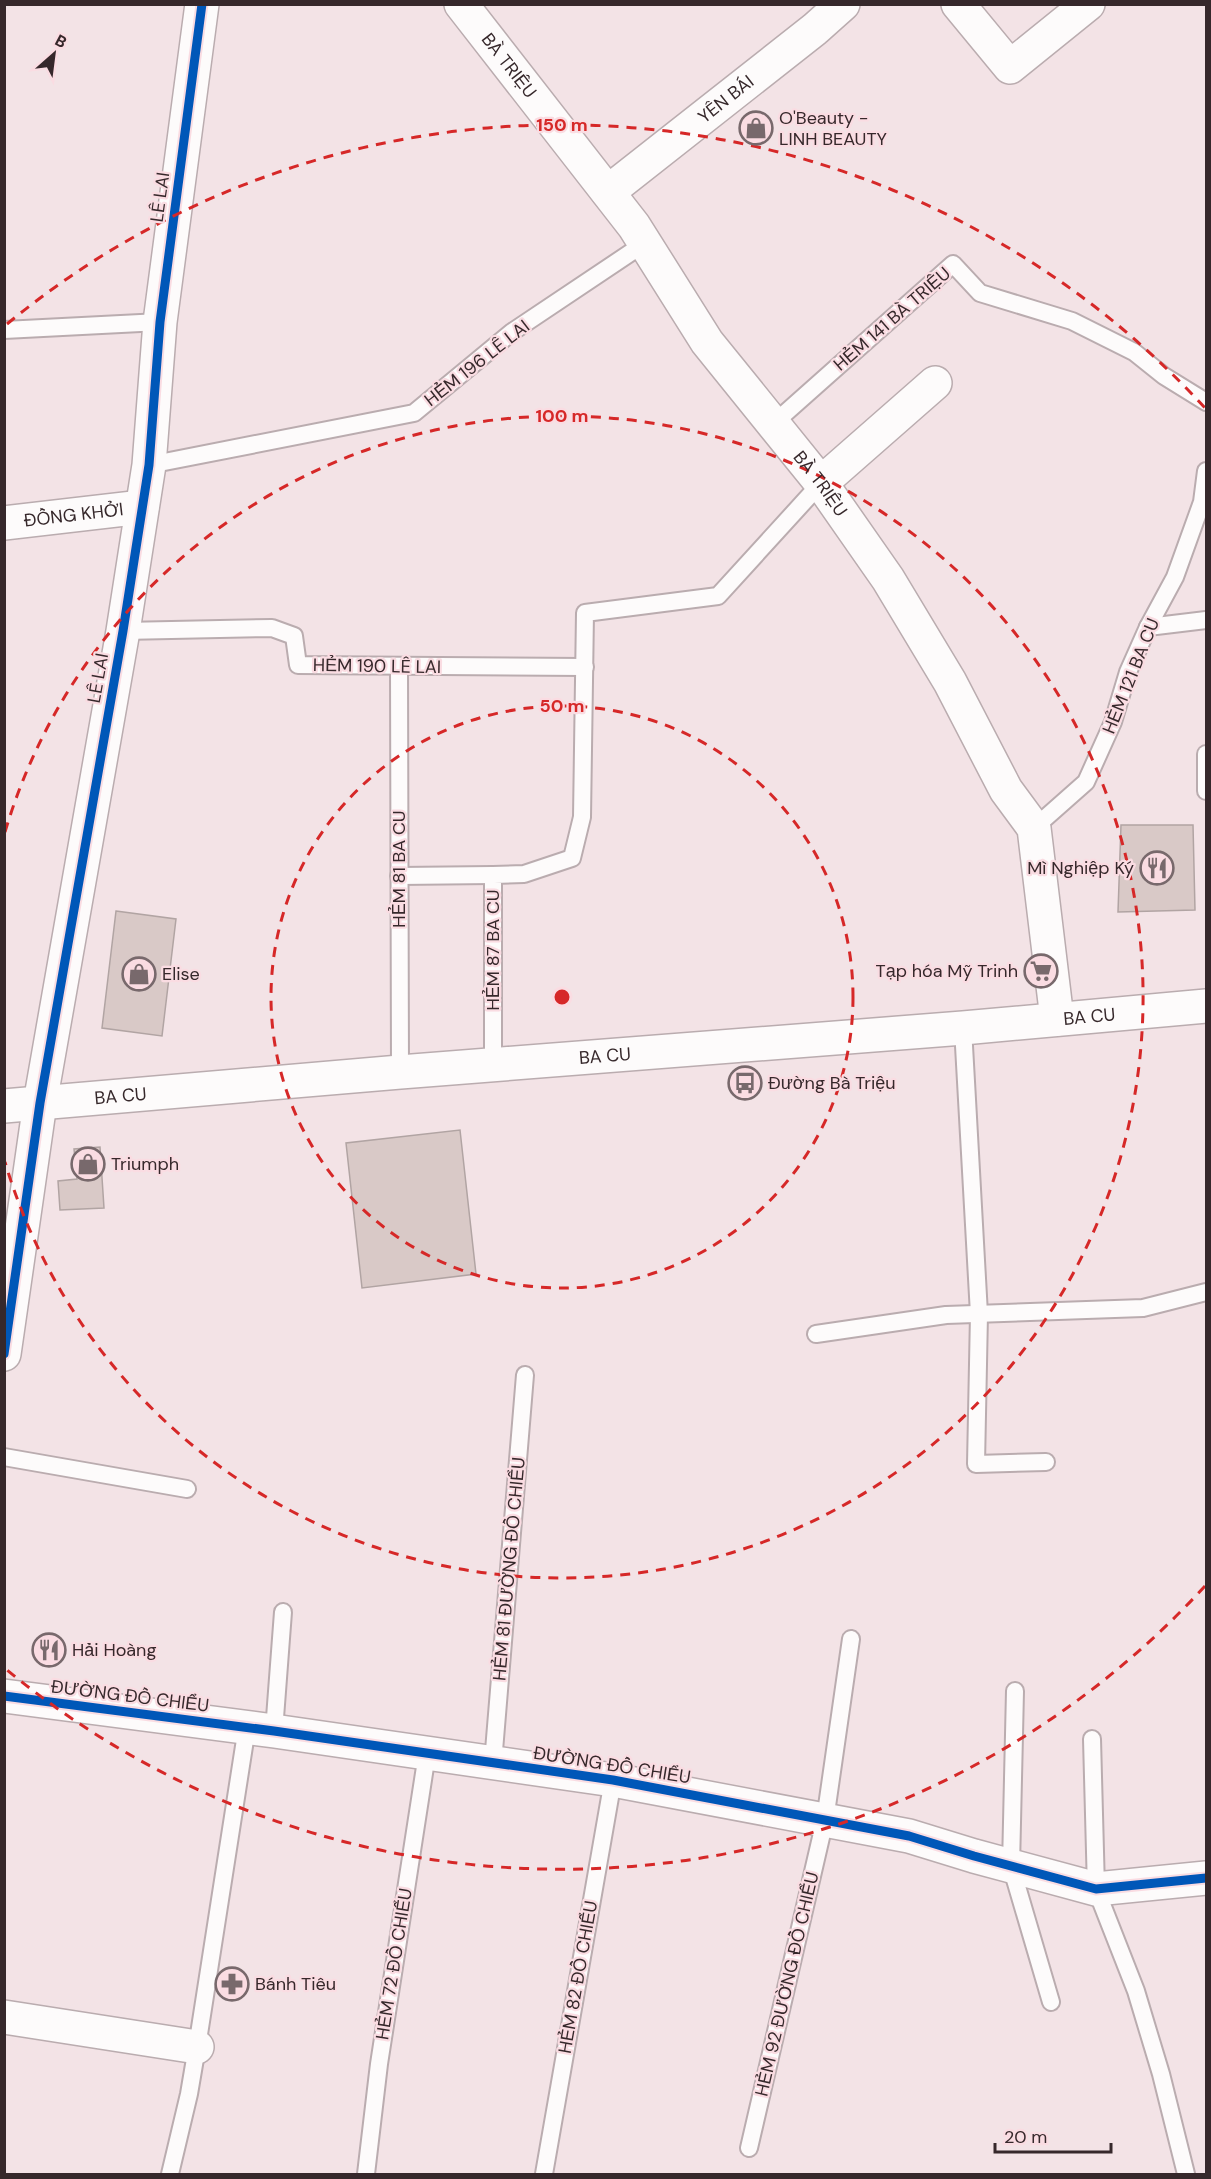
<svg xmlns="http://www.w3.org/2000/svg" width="1211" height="2179" font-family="'DM Sans',sans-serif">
<rect width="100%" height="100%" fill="#f3e3e6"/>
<g fill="#d9c9c7" stroke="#b1a4a3" stroke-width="1.5">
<polygon points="1121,825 1193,825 1195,910 1118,912"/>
<polygon points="116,911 176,919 162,1036 102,1028"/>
<polygon points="460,1130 476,1274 362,1288 346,1143"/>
<polygon points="100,1147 104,1208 60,1210 58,1181 77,1179 74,1149"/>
</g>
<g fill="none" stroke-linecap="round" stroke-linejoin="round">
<defs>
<g id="lane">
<polyline points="4,330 160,322"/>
<polyline points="773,424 953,264 980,293 1072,321 1134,352 1164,376 1206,402"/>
<polyline points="149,465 414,413 512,332 645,243"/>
<polyline points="1148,627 1206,620"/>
<polyline points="123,631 272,628 294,636 298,665 585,667"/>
<polyline points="399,666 400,1072"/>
<polyline points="1206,754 1206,791"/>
<polyline points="1034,828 1086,782 1113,722 1128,672 1148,627 1175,577 1202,502 1206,471"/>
<polyline points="399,876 493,875"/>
<polyline points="963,1028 979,1314 976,1464 1046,1462"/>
<polyline points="493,1065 493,875 524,874 572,858 582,817 585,613 718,596 821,483"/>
<polyline points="816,1334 946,1315 1143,1308 1206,1292"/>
<polyline points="4,1457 187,1489"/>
<polyline points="1015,1691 1011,1866 1051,2002"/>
<polyline points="274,1731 283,1612"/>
<polyline points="1092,1739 1096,1889 1136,1991 1161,2074 1186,2174"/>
<polyline points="493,1763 525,1375"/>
<polyline points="749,2148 825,1820 851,1639"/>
<polyline points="170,2174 189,2094 197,2047 247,1727"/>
<polyline points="366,2174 379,2064 427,1754"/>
<polyline points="544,2174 613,1780"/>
</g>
<g id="street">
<path id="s1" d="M461 4 634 226 707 342 821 483 888 579 950 682 1006 790 1034 828 1057 1019"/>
<polyline points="958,4 1010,67 1088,4"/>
<path id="s2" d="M608 192 815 29 843 4"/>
<polyline points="821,483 935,383"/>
<path id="s3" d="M4 523 142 507"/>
<polyline points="4,1696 274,1731 613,1780 909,1836 974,1856 1096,1889 1206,1878"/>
<polyline points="4,2017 197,2047"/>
</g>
<g id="secondary">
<path id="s4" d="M4 1106 400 1072 963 1028 1206 1006"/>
<polyline points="4,1354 40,1103 123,631 149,465 160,322 202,4"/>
</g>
</defs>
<use href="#lane" stroke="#baacaf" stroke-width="20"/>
<use href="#street" stroke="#baacaf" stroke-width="36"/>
<use href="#secondary" stroke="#baacaf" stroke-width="36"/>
<use href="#lane" stroke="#fdfbfb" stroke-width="16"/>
<use href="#street" stroke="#fdfbfb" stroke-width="33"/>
<use href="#secondary" stroke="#fdfbfb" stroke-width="33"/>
<defs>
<g id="cycleway">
<polyline points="4,1354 40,1103 123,631 149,465 160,322 202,4"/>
<polyline points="4,1696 274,1731 613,1780 909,1836 974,1856 1096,1889 1206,1878"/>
</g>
</defs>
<use href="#cycleway" stroke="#fadce2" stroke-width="13"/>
<use href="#cycleway" stroke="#0057b8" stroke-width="9"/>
</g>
<g fill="none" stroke="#d62828" stroke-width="3" stroke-dasharray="10 8">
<circle cx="562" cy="997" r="291"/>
<path d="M5 832A581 581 0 1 1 5 1162"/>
<path d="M1205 1586A872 872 0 0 1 7 1670M7 324A872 872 0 0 1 1205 408"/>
</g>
<defs>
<symbol id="shop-ring" viewBox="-11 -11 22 22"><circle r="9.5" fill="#fadce2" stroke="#78696c" stroke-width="1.5"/><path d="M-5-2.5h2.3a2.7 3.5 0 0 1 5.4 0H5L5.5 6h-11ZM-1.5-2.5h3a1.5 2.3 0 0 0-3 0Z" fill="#78696c"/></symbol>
<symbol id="restaurant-ring" viewBox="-11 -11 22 22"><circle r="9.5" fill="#fadce2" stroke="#78696c" stroke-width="1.5"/><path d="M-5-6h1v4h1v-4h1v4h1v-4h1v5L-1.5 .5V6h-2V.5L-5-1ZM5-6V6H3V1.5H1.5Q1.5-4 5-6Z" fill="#78696c"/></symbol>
<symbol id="supermarket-ring" viewBox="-11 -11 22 22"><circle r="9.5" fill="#fadce2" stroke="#78696c" stroke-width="1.5"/><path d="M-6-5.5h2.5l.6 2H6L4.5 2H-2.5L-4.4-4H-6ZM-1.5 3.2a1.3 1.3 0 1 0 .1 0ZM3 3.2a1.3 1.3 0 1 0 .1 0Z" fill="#78696c"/></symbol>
<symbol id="bus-ring" viewBox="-11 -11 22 22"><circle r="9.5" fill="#fadce2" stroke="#78696c" stroke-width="1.5"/><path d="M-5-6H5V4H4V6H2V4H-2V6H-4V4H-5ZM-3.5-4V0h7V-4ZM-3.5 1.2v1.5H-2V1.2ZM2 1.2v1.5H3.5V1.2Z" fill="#78696c"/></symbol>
<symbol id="pharmacy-ring" viewBox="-11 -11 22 22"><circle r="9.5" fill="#fadce2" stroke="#78696c" stroke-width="1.5"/><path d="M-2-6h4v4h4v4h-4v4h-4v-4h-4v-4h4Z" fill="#78696c"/></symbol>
</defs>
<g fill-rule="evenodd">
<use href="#shop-ring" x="737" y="109" width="38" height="38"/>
<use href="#restaurant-ring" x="1138" y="849" width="38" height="38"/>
<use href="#supermarket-ring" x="1022" y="952" width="38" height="38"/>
<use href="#shop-ring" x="120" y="955" width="38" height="38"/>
<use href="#bus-ring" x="726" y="1064" width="38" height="38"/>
<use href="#shop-ring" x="69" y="1145" width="38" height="38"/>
<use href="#restaurant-ring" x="30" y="1631" width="38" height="38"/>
<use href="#pharmacy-ring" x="213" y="1965" width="38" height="38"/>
</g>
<g text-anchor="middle" stroke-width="4.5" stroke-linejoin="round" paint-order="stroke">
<g font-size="18" fill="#36282b" stroke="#fadce2">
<text dy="6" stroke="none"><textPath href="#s1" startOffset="78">BÀ TRIỆU</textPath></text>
<text dy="6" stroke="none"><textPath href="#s2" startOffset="150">YÊN BÁI</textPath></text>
<text transform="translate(160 197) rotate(-82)" y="6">LÊ LAI</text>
<text transform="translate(892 319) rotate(-41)" y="6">HẺM 141 BÀ TRIỆU</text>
<text transform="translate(477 363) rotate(-38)" y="6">HẺM 196 LÊ LAI</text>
<text dy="6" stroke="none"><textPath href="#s1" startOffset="600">BÀ TRIỆU</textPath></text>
<text dy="6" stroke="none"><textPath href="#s3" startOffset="70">ĐỒNG KHỞI</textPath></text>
<text transform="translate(377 666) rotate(1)" y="6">HẺM 190 LÊ LAI</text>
<text transform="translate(1131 676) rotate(-68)" y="6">HẺM 121 BA CU</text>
<text transform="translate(98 678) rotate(-80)" y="6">LÊ LAI</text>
<text transform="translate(399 869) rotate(-90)" y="6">HẺM 81 BA CU</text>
<text transform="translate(493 950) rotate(-90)" y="6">HẺM 87 BA CU</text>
<text dy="6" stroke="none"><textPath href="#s4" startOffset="1089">BA CU</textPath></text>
<text dy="6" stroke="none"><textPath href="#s4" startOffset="603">BA CU</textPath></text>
<text dy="6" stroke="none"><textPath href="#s4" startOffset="117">BA CU</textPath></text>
<text transform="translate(509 1569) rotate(-85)" y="6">HẺM 81 ĐƯỜNG ĐỒ CHIỂU</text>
<text transform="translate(130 1696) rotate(7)" y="6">ĐƯỜNG ĐỒ CHIỂU</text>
<text transform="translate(612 1765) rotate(9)" y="6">ĐƯỜNG ĐỒ CHIỂU</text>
<text transform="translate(394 1964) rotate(-81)" y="6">HẺM 72 ĐỒ CHIỂU</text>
<text transform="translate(578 1977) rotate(-80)" y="6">HẺM 82 ĐỒ CHIỂU</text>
<text transform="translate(787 1984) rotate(-77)" y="6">HẺM 92 ĐƯỜNG ĐỒ CHIỂU</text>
</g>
<g font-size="18" fill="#36282b" stroke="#fadce2" text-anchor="start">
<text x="779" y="124">O'Beauty -<tspan x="779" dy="21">LINH BEAUTY</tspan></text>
<text x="1134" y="874" text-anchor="end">Mì Nghiệp Ký</text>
<text x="1018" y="977" text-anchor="end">Tạp hóa Mỹ Trinh</text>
<text x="162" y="980">Elise</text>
<text x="768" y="1089">Đường Bà Triệu</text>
<text x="111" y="1170">Triumph</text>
<text x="72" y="1656">Hải Hoàng</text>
<text x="255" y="1990">Bánh Tiêu</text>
</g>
</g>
<circle cx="562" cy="997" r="9" fill="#d62828" stroke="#fadce2" stroke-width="3"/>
<g font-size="18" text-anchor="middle" font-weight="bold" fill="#d62828" stroke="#fadce2" stroke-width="4.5" stroke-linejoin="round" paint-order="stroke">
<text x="562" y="131">150 m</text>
<text x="562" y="422">100 m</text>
<text x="562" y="712">50 m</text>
</g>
<rect width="1211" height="2179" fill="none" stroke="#36282b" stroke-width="12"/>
<g transform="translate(54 54) rotate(28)" stroke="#fadce2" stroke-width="4.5" paint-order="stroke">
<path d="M0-4.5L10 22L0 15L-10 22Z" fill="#36282b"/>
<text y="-9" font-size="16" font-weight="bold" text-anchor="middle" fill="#36282b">B</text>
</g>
<path d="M995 2143v9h116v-9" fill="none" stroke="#36282b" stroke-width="3"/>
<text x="1004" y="2143" font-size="18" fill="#36282b" stroke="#fadce2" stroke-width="4.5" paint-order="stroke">20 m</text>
</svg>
